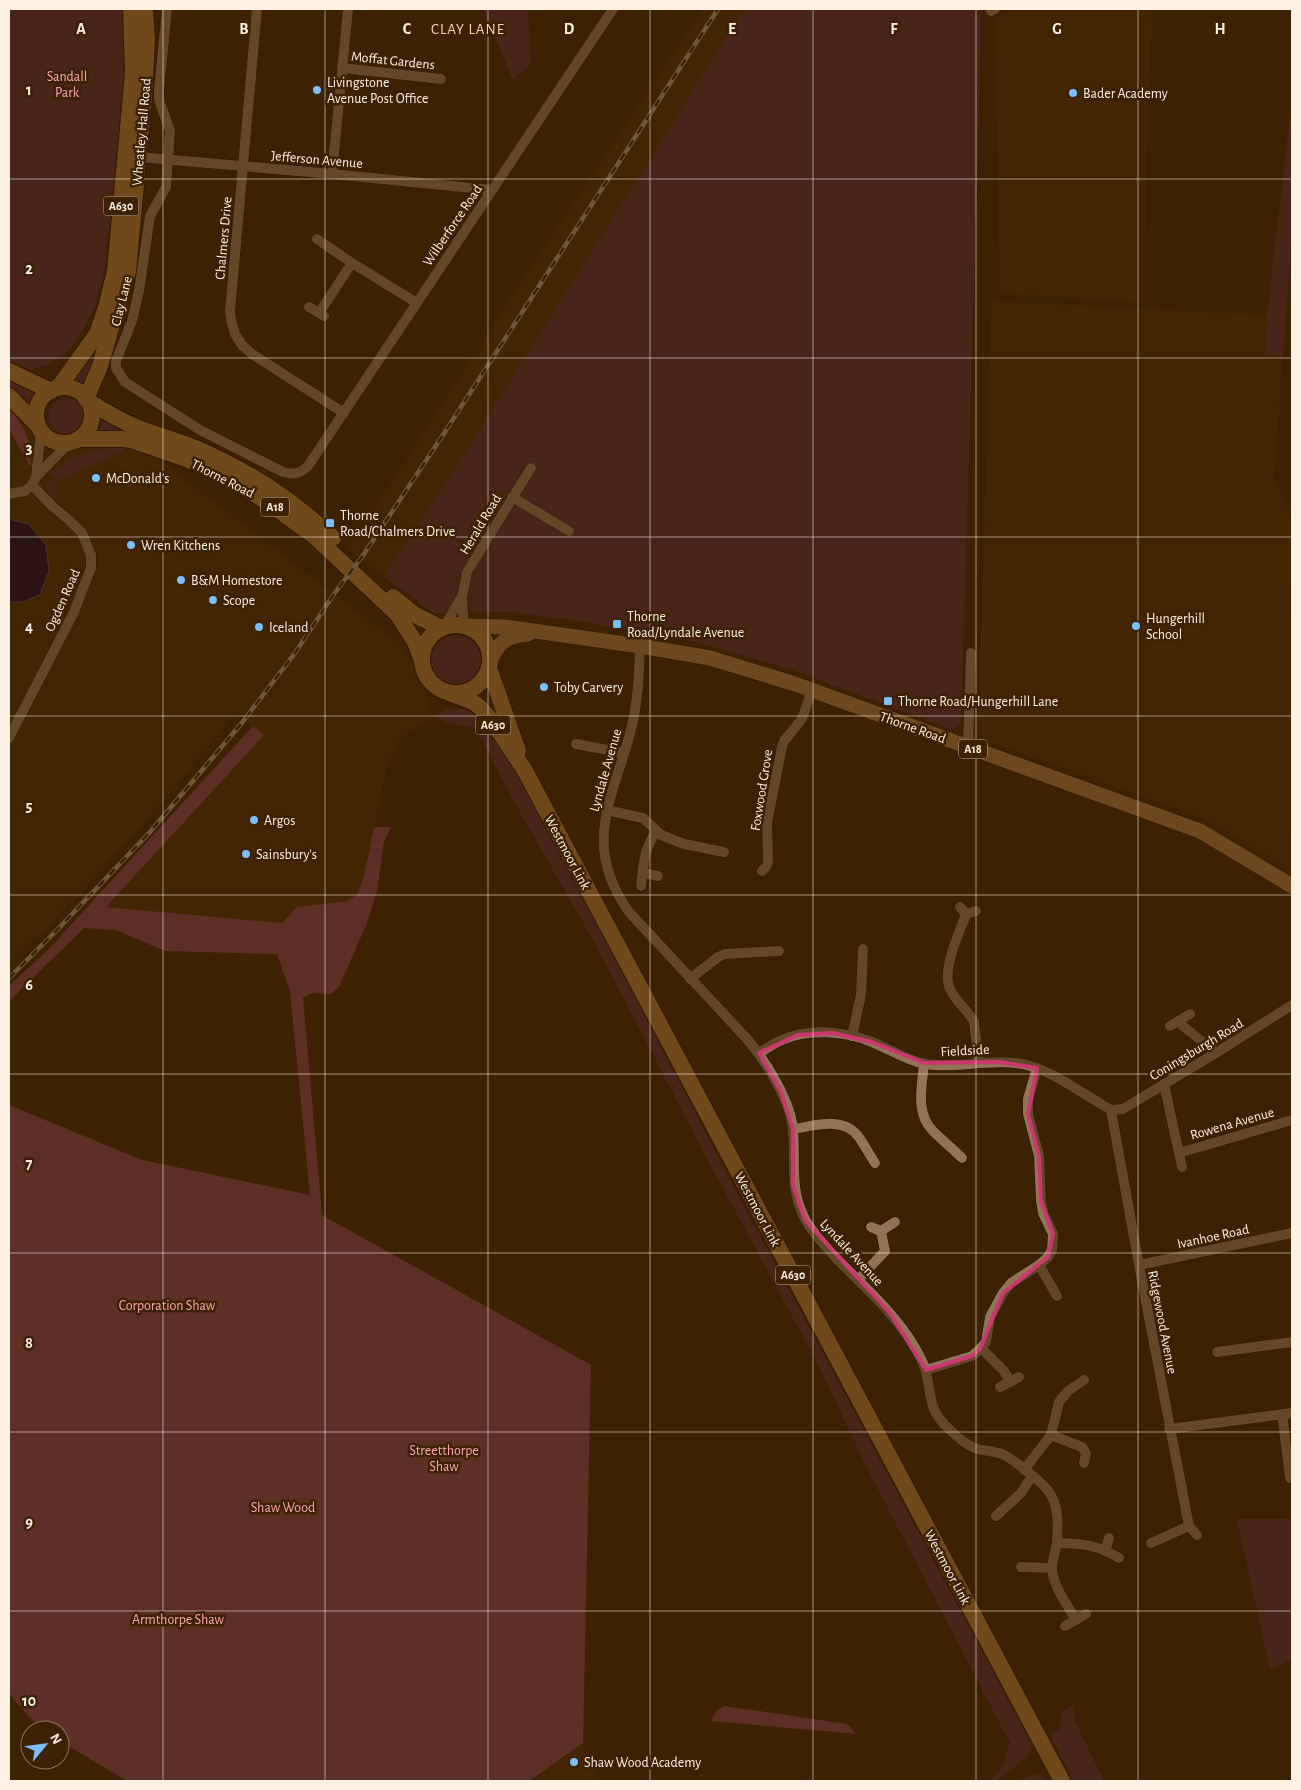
<svg xmlns="http://www.w3.org/2000/svg" width="1301" height="1790" font-family="'Alegreya Sans',sans-serif">
<rect width="100%" height="100%" fill="#3c2203"/>
<g fill="#492902">
<polygon points="703,9 744,9 464,454 384,577 348,549 536,259"/>
<polygon points="1012,9 1152,9 1146,167 1145,303 999,293 996,18"/>
<polygon points="991,301 1267,315 1265,356 1283,357 1274,476 1290,515 1291,870 1207,820 978,738"/>
<polygon points="9,415 17,423 136,442 401,645 418,671 433,716 404,736 396,746 388,762 363,881 357,895 347,901 297,907 283,923 106,907 263,736 237,711 170,794 114,856 48,927 9,963"/>
<polygon points="583,1743 599,1781 529,1781"/>
</g>
<g fill="#582734">
<polygon points="9,9 121,9 126,37 126,82 104,273 95,307 78,338 66,353 52,363 30,370 9,361"/>
<polygon points="483,9 528,9 531,63 513,80"/>
<polygon points="744,9 982,9 961,723 953,730 793,670 693,641 578,621 511,612 434,613 384,577 464,454"/>
<polygon points="1292,99 1292,231 1283,357 1265,356 1267,315"/>
<polygon points="86,360 96,364 87,386 72,379"/>
<polygon points="9,378 40,392 36,396 31,412 9,391"/>
<circle cx="67" cy="416" r="18"/>
<polygon points="103,418 124,427 123,432 100,431"/>
<polygon points="125,443 126,450 61,480 50,475 50,473 73,457"/>
<polygon points="47,479 58,484 52,499 46,487"/>
<circle cx="456" cy="660" r="25"/>
<polygon points="447,708 466,709 487,727 521,776 720,1161 1025,1731 1032,1748 1026,1758 996,1781 991,1781 1003,1765 1010,1743 865,1464 820,1368 703,1151 596,945 516,805 476,728 448,723 433,716"/>
<polygon points="1237,1519 1292,1519 1292,1659 1270,1670"/>
<polygon points="1074,1705 1075,1722 1104,1781 1074,1781 1050,1736 1059,1730 1063,1711"/>
<polygon points="1036,1774 1050,1781 1017,1781"/>
</g>
<g fill="#883f52">
<path d="M9 407C26 430 31 438 31 468L9 429Z"/>
<polygon points="253,726 264,735 106,907 282,923 297,907 347,901 357,895 364,876 374,827 391,827 384,841 377,891 367,923 339,987 330,994 312,993 303,998 322,1215 591,1365 583,1743 529,1781 127,1781 60,1741 60,1730 40,1729 9,1694 9,1105 142,1160 310,1195 290,991 277,954 165,951 116,930 84,928 9,1001 9,986 50,948"/>
<polygon points="724,1706 847,1724 856,1734 711,1721 716,1711"/>
</g>
<polygon fill="#170129" stroke="#5c4961" points="9,519 29,524 46,545 49,571 40,595 22,602 9,602"/>
<g fill="none" stroke-linecap="round" stroke-linejoin="round">
<defs>
<g id="minor">
<path d="M167 9 159 89V100L170 131 166 187 150 216 139 291 132 321 116 361V368L125 382 200 430 283 472C294 475 300 474 308 466L613 9"/>
<polyline points="257,9 230,311 231,320 235,334 242,345 252,354 344,413"/>
<polyline points="991,11 995,9"/>
<polyline points="342,68 441,79"/>
<polyline points="139,157 332,174 492,190"/>
<polyline points="332,174 348,9"/>
<polyline points="317,239 352,263 417,303"/>
<polyline points="309,307 324,316"/>
<polyline points="319,313 352,263"/>
<polyline points="36,477 41,431"/>
<polyline points="9,494 25,491 32,485"/>
<polyline points="512,497 569,531"/>
<polyline points="464,626 462,598 467,572 531,468"/>
<polyline points="444,627 461,598"/>
<path d="M640 646C639 674 638 702 631 730 613 798 581 845 629 912L748 1040C766 1062 791 1101 793 1130 796 1162 789 1188 805 1219 813 1234 826 1247 838 1260 861 1284 888 1307 907 1335 914 1346 923 1359 926 1372 932 1397 928 1410 949 1429 957 1437 966 1445 977 1449 985 1451 994 1451 1002 1454 1012 1458 1043 1483 1049 1492 1059 1505 1058 1527 1057 1543 1055 1552 1052 1561 1052 1569 1054 1588 1067 1604 1076 1620"/>
<polyline points="9,738 74,612 91,568 91,555 82,533 69,520 52,506 32,485 36,477 69,443"/>
<polyline points="576,744 624,753"/>
<polyline points="968,747 971,653"/>
<polyline points="606,810 643,818 661,835 684,844 724,852"/>
<polyline points="762,871 766,867 768,862 767,823 782,747 784,741 802,719 812,690"/>
<polyline points="643,873 658,876"/>
<path d="M641 886C644 862 643 852 656 831"/>
<polyline points="960,907 966,914 976,911"/>
<path d="M966 914C959 934 940 972 951 991 957 1003 968 1010 974 1022L979 1063"/>
<polyline points="690,979 718,957 725,954 779,951"/>
<polyline points="1178,1022 1216,1053"/>
<polyline points="1170,1026 1190,1014"/>
<polyline points="852,1036 861,995 863,949"/>
<path d="M759 1053C766 1049 774 1043 782 1040 809 1028 845 1031 872 1042 890 1049 905 1060 925 1064 955 1069 985 1059 1016 1063 1047 1066 1084 1095 1111 1110L1123 1109 1216 1053 1292 1005"/>
<path d="M924 1063C922 1086 915 1113 933 1131 943 1141 953 1149 962 1158"/>
<polyline points="1164,1084 1182,1167"/>
<polyline points="1111,1110 1139,1265 1188,1521 1189,1526 1197,1535"/>
<path d="M793 1129C814 1126 843 1116 858 1136 864 1144 869 1154 875 1163"/>
<polyline points="1179,1153 1292,1120"/>
<polyline points="871,1227 881,1231 895,1222"/>
<polyline points="1039,1265 1057,1296"/>
<polyline points="1139,1265 1292,1233"/>
<polyline points="858,1280 885,1251 881,1231"/>
<polyline points="981,1348 1004,1371 1010,1382"/>
<polyline points="1217,1352 1292,1342"/>
<polyline points="926,1370 972,1356 980,1349 986,1342 990,1317 1003,1293 1011,1283 1039,1265 1048,1257 1052,1250 1053,1234 1043,1213 1041,1201 1039,1156 1028,1114 1028,1099 1037,1068"/>
<polyline points="1000,1387 1019,1377"/>
<polyline points="1282,1414 1290,1478"/>
<polyline points="1169,1429 1292,1413"/>
<polyline points="1051,1435 1082,1447 1086,1454 1084,1463"/>
<polyline points="1024,1470 1051,1435 1059,1402 1068,1391 1084,1380"/>
<polyline points="996,1516 1021,1493 1032,1476"/>
<path d="M1057 1543C1083 1544 1096 1544 1119 1558"/>
<polyline points="1151,1543 1189,1526"/>
<polyline points="1105,1551 1109,1538"/>
<polyline points="1021,1567 1052,1568"/>
<polyline points="1065,1626 1086,1614"/>
</g>
<g id="primary">
<polyline points="467,626 506,627 640,646 710,658 795,684 1200,831 1292,886"/>
<path d="M490 662C498 642 506 636 528 634"/>
</g>
<g id="trunk">
<polyline points="9,371 51,391"/>
<circle cx="64" cy="415" r="28"/>
<polyline points="58,388 97,334 107,304 115,271 133,73 131,9"/>
<polyline points="9,396 38,426"/>
<polyline points="86,399 100,366 128,271 144,97 147,39 145,9"/>
<path d="M88 401C104 411 121 421 138 428 159 436 180 441 200 450 251 473 292 499 333 538"/>
<polyline points="78,439 124,439 134,441 189,460 240,485 270,504 314,536 397,614 415,642 421,658"/>
<polyline points="393,597 415,615 441,628"/>
<circle cx="456" cy="659" r="34"/>
<polyline points="489,668 518,751"/>
<path d="M451 694C460 697 470 699 477 705 492 717 512 752 524 769L1062 1781"/>
</g>
</defs>
<use href="#minor" stroke="#1f0c00" stroke-width="11"/>
<use href="#primary" stroke="#1f0c00" stroke-width="16"/>
<use href="#trunk" stroke="#1f0c00" stroke-width="18"/>
<use href="#minor" stroke="#937355" stroke-width="10"/>
<use href="#primary" stroke="#a97740" stroke-width="15"/>
<use href="#trunk" stroke="#b07839" stroke-width="16"/>
<defs>
<polyline id="rail" points="9,978 57,930 150,832 241,724 295,653 334,594 364,554 439,441 718,9"/>
</defs>
<use href="#rail" stroke="#ad9a86" stroke-width="4.5"/>
<use href="#rail" stroke="#3c2203" stroke-width="2.5" stroke-dasharray="8" stroke-linecap="butt"/>
</g>
<path d="M0 0H1301V1790H0ZM833 1033 872 1042 924 1063 999 1062 1037 1068 1028 1114 1039 1156 1041 1201 1053 1234 1048 1257 1003 1293 980 1349 972 1356 926 1370 890 1313 805 1220 793 1185V1129L781 1092 759 1053 798 1035Z" fill="#3c2203" fill-opacity=".55" fill-rule="evenodd"/>
<path fill="none" stroke="#cb386f" stroke-width="4" stroke-linejoin="round" d="M833 1033 872 1042 924 1063 999 1062 1037 1068 1028 1114 1039 1156 1041 1201 1053 1234 1048 1257 1003 1293 980 1349 972 1356 926 1370 890 1313 805 1220 793 1185V1129L781 1092 759 1053 798 1035Z"/>
<path fill="none" stroke="#fef0e3" stroke-width="1" stroke-opacity="0.55" d="M163 9V1781M325 9V1781M488 9V1781M650 9V1781M813 9V1781M976 9V1781M1138 9V1781M9 179H1292M9 358H1292M9 537H1292M9 716H1292M9 895H1292M9 1074H1292M9 1253H1292M9 1432H1292M9 1611H1292"/>
<g fill="#7bbef8" stroke="#3c2203" stroke-width="2">
<circle cx="317" cy="90" r="5"/>
<circle cx="1073" cy="93" r="5"/>
<circle cx="96" cy="478" r="5"/>
<rect x="325" y="518" width="10" height="10" rx="2.5"/>
<circle cx="131" cy="545" r="5"/>
<circle cx="181" cy="580" r="5"/>
<circle cx="213" cy="600" r="5"/>
<rect x="612" y="619" width="10" height="10" rx="2.5"/>
<circle cx="1136" cy="626" r="5"/>
<circle cx="259" cy="627" r="5"/>
<circle cx="544" cy="687" r="5"/>
<rect x="883" y="696" width="10" height="10" rx="2.5"/>
<circle cx="254" cy="820" r="5"/>
<circle cx="246" cy="854" r="5"/>
<circle cx="574" cy="1762" r="5"/>
</g>
<g text-anchor="middle" stroke-width="5" stroke-linejoin="round" paint-order="stroke">
<g fill="#3c2203" stroke="#c4b2a0" stroke-width="1">
<rect x="103.5" y="196.5" width="35" height="19" rx="4"/>
<rect x="261" y="497.5" width="28" height="19" rx="4"/>
<rect x="475.5" y="715.5" width="35" height="19" rx="4"/>
<rect x="959" y="739.5" width="28" height="19" rx="4"/>
<rect x="775.5" y="1265.5" width="35" height="19" rx="4"/>
</g>
<g font-size="12" font-weight="bold" fill="#fef0e3">
<text x="121" y="210">A630</text>
<text x="275" y="511">A18</text>
<text x="493" y="729">A630</text>
<text x="973" y="753">A18</text>
<text x="793" y="1279">A630</text>
</g>
<g font-size="14" fill="#fef0e3" stroke="#3c2203">
<text transform="translate(393 60) rotate(6)" y="5">Moffat Gardens</text>
<text transform="translate(141 132) rotate(-85)" y="5">Wheatley Hall Road</text>
<text transform="translate(317 159) rotate(5)" y="5">Jefferson Avenue</text>
<text transform="translate(452 225) rotate(-56)" y="5">Wilberforce Road</text>
<text transform="translate(223 238) rotate(-85)" y="5">Chalmers Drive</text>
<text transform="translate(121 301) rotate(-76)" y="5">Clay Lane</text>
<text transform="translate(223 478) rotate(27)" y="5">Thorne Road</text>
<text transform="translate(480 524) rotate(-59)" y="5">Herald Road</text>
<text transform="translate(62 600) rotate(-66)" y="5">Ogden Road</text>
<text transform="translate(913 727) rotate(20)" y="5">Thorne Road</text>
<text transform="translate(605 770) rotate(-74)" y="5">Lyndale Avenue</text>
<text transform="translate(761 790) rotate(-81)" y="5">Foxwood Grove</text>
<text transform="translate(568 852) rotate(62)" y="5">Westmoor Link</text>
<text transform="translate(1196 1049) rotate(-31)" y="5">Coningsburgh Road</text>
<text transform="translate(965 1050) rotate(-3)" y="5">Fieldside</text>
<text transform="translate(1232 1123) rotate(-16)" y="5">Rowena Avenue</text>
<text transform="translate(758 1209) rotate(62)" y="5">Westmoor Link</text>
<text transform="translate(1213 1236) rotate(-12)" y="5">Ivanhoe Road</text>
<text transform="translate(852 1252) rotate(47)" y="5">Lyndale Avenue</text>
<text transform="translate(1163 1322) rotate(79)" y="5">Ridgewood Avenue</text>
<text transform="translate(948 1567) rotate(62)" y="5">Westmoor Link</text>
</g>
<g font-size="14" fill="#fda5b8" stroke="#3c2203">
<text x="67" y="81">Sandall<tspan x="67" dy="16">Park</tspan></text>
<text x="167" y="1310">Corporation Shaw</text>
<text x="444" y="1455">Streetthorpe<tspan x="444" dy="16">Shaw</tspan></text>
<text x="283" y="1512">Shaw Wood</text>
<text x="178" y="1624">Armthorpe Shaw</text>
</g>
<g font-size="14" fill="#fef0e3" stroke="#3c2203" text-anchor="start">
<text x="327" y="87">Livingstone<tspan x="327" dy="16">Avenue Post Office</tspan></text>
<text x="1083" y="98">Bader Academy</text>
<text x="106" y="483">McDonald's</text>
<text x="340" y="520">Thorne<tspan x="340" dy="16">Road/Chalmers Drive</tspan></text>
<text x="141" y="550">Wren Kitchens</text>
<text x="191" y="585">B&amp;M Homestore</text>
<text x="223" y="605">Scope</text>
<text x="627" y="621">Thorne<tspan x="627" dy="16">Road/Lyndale Avenue</tspan></text>
<text x="1146" y="623">Hungerhill<tspan x="1146" dy="16">School</tspan></text>
<text x="269" y="632">Iceland</text>
<text x="554" y="692">Toby Carvery</text>
<text x="898" y="706">Thorne Road/Hungerhill Lane</text>
<text x="264" y="825">Argos</text>
<text x="256" y="859">Sainsbury's</text>
<text x="584" y="1767">Shaw Wood Academy</text>
</g>
<g font-size="15" letter-spacing="1" fill="#f9d6b4" stroke="#3c2203">
<text x="468" y="34">CLAY LANE</text>
</g>
</g>
<g font-size="16" text-anchor="middle" font-weight="bold" fill="#fef0e3" stroke="#3c2203" stroke-width="5" stroke-linejoin="round" paint-order="stroke">
<text x="81" y="34">A</text>
<text x="244" y="34">B</text>
<text x="407" y="34">C</text>
<text x="569" y="34">D</text>
<text x="732" y="34">E</text>
<text x="894" y="34">F</text>
<text x="1057" y="34">G</text>
<text x="1220" y="34">H</text>
<text x="29" y="95">1</text>
<text x="29" y="274">2</text>
<text x="29" y="453">3</text>
<text x="29" y="632">4</text>
<text x="29" y="811">5</text>
<text x="29" y="990">6</text>
<text x="29" y="1169">7</text>
<text x="29" y="1348">8</text>
<text x="29" y="1527">9</text>
<text x="29" y="1706">10</text>
</g>
<rect width="1301" height="1790" fill="none" stroke="#fef0e3" stroke-width="20"/>
<g transform="translate(45 1745) rotate(61)"><circle r="24" fill="#3c2203" stroke="#8a745d"/>
<path d="M0-4L9 19L0 12L-9 19Z" fill="#7bbef8"/>
<text y="-8" font-size="14" font-weight="bold" text-anchor="middle" fill="#fef0e3">N</text>
</g>
</svg>
